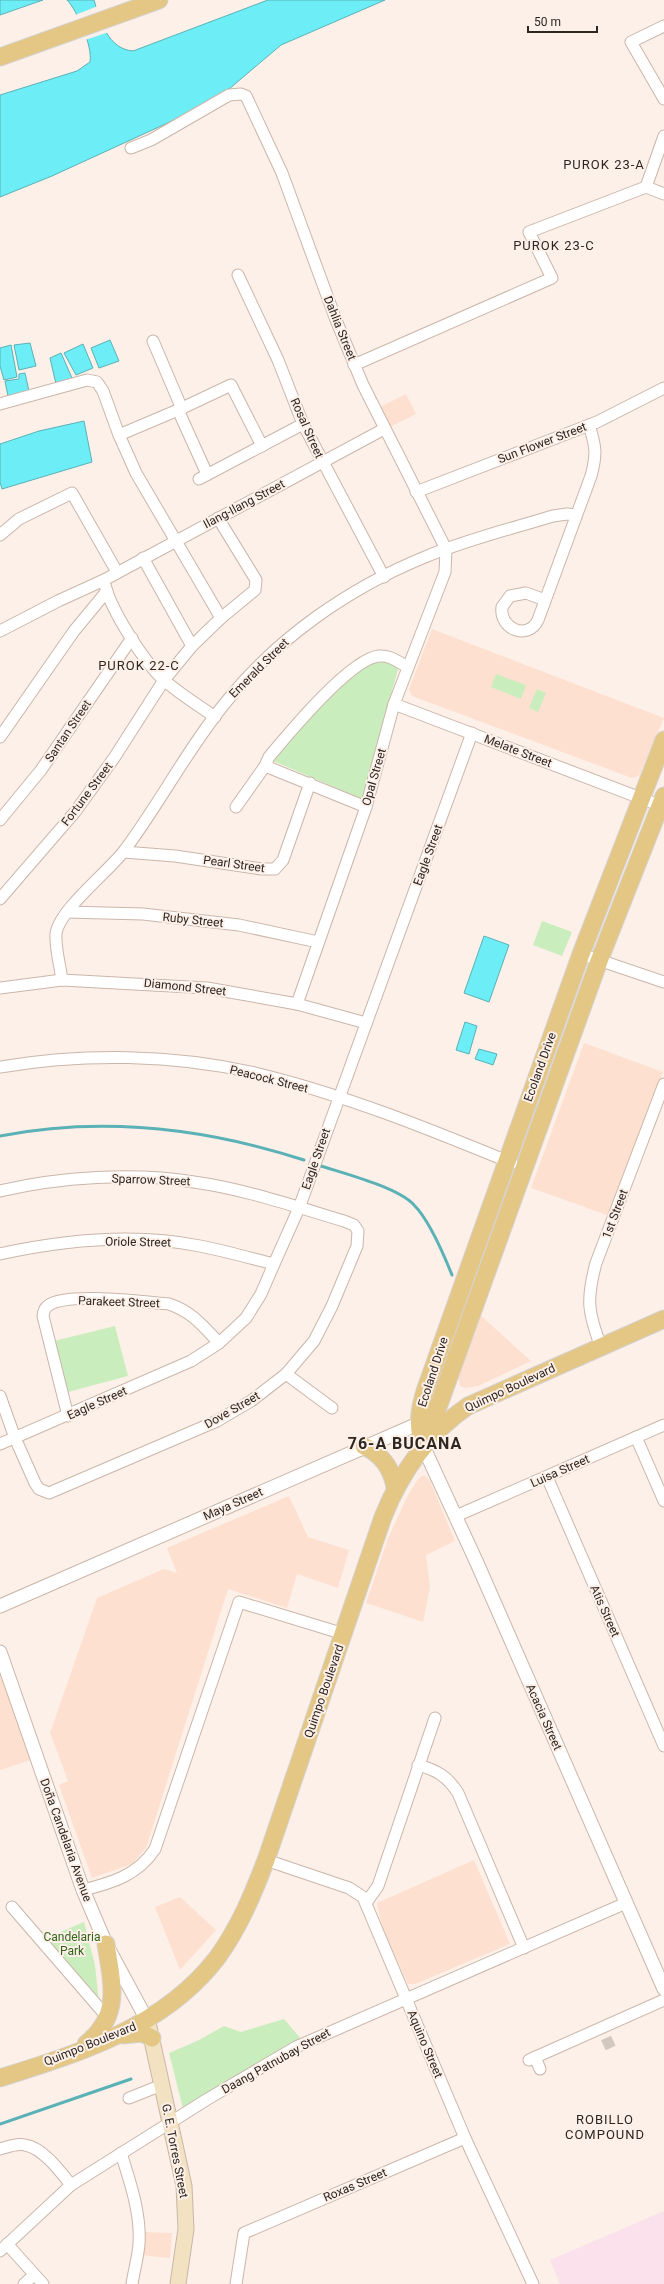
<svg xmlns="http://www.w3.org/2000/svg" width="664" height="2284" font-family="Roboto,sans-serif">
<rect width="100%" height="100%" fill="#fdf0e8"/>
<g fill="#fde0cf">
<polygon points="406,394 416,414 388,428 378,408"/>
<polygon points="432,629 664,718 639,776 632,778 412,696 409,689"/>
<polygon points="584,1043 663,1072 610,1216 531,1188"/>
<polygon points="478,1313 531,1361 478,1386 465,1388 460,1386 458,1377"/>
<polygon points="422,1476 426,1476 430,1481 455,1541 426,1555 430,1587 423,1622 366,1603 387,1541 407,1497 418,1479"/>
<polygon points="289,1496 308,1537 349,1550 338,1588 297,1574 287,1608 228,1589 146,1848 132,1864 92,1878 59,1785 68,1781 50,1733 97,1598 164,1569 177,1573 167,1548"/>
<polygon points="0,1671 31,1760 0,1770"/>
<polygon points="474,1860 510,1944 415,1984 408,1984 382,1927 377,1903"/>
<polygon points="180,1897 216,1930 180,1970 155,1907"/>
<polygon points="141,2232 172,2233 170,2258 140,2255"/>
</g>
<polygon fill="#fae1eb" points="664,2211 664,2284 560,2284 550,2260"/>
<g fill="#caedbe">
<path d="M383 659 399 666 362 799 271 760C299 728 342 672 383 659Z"/>
<polygon points="496,674 526,685 521,699 491,687"/>
<polygon points="537,689 546,693 538,712 529,708"/>
<polygon points="542,921 572,932 562,956 533,945"/>
<polygon points="115,1326 128,1376 68,1392 54,1341"/>
<polygon points="84,1922 95,1965 99,2003 46,1938"/>
<polygon points="284,2019 301,2039 183,2109 169,2053 199,2040 224,2026 241,2032"/>
</g>
<g fill="#6dedf6" stroke="#5ab1b6">
<polygon points="0,0 43,0 0,15"/>
<path d="M67 0H94C100 21 108 49 133 51L268 0H385L281 45 229 89 185 115 52 176 0 197V95L77 71 90 62C93 47 77 10 67 0Z"/>
<polygon points="110,340 119,361 99,368 91,348"/>
<polygon points="30,343 36,366 19,370 14,345"/>
<polygon points="83,344 93,368 76,375 64,353"/>
<polygon points="11,345 17,377 4,380 0,366 0,348"/>
<polygon points="61,353 72,378 56,384 50,358"/>
<polygon points="25,373 29,391 8,396 5,381 19,379 19,374"/>
<polygon points="84,421 92,462 2,489 0,482 0,444 39,431"/>
<polygon points="484,936 509,945 489,1002 464,993"/>
<polygon points="465,1022 477,1026 469,1054 456,1050"/>
<polygon points="479,1049 497,1054 493,1065 475,1059"/>
</g>
<polygon fill="#fdf0e8" points="98,6 109,32 85,40 75,15"/>
<g fill="none" stroke-linecap="round" stroke-linejoin="round">
<g stroke="#5ab1b6" stroke-width="3">
<path d="M0 1136C103 1116 205 1128 304 1160"/>
<path d="M318 1165C342 1173 398 1187 414 1205 429 1220 444 1255 452 1275"/>
<polyline points="0,2124 131,2079"/>
</g>
<polyline stroke="#d3c8c0" stroke-width="11" stroke-dasharray="11 5.5" stroke-linecap="butt" points="606,2038 613,2053"/>
<defs>
<g id="minor">
<polyline points="664,26 631,42 664,99"/>
<polyline points="131,148 151,140 229,95 241,94 246,96 282,173 336,320 363,385 446,549 445,572 394,704 366,807 297,1004"/>
<polyline points="646,187 664,136"/>
<polyline points="646,187 664,194"/>
<polyline points="238,275 278,360 303,424 384,577"/>
<polyline points="153,341 182,409"/>
<polyline points="354,365 552,278 529,232 646,187"/>
<polyline points="0,404 87,380 97,382 103,391 119,435 136,473 221,618"/>
<polyline points="178,410 207,474"/>
<polyline points="119,435 178,410 231,385 262,446"/>
<polyline points="199,479 303,424"/>
<polyline points="416,492 597,422 664,388"/>
<polyline points="0,535 19,519 72,493 117,572"/>
<polyline points="143,558 192,646"/>
<path d="M105 585C111 610 145 664 165 681 180 694 198 705 215 717"/>
<path d="M545 600 526 593 510 596 502 607C499 629 528 641 538 620L591 476C597 454 596 447 589 425"/>
<polyline points="0,631 58,601 104,580 384,429"/>
<polyline points="394,704 664,807"/>
<polyline points="0,737 74,631 107,591"/>
<polyline points="265,766 366,807"/>
<path d="M236 807 265 766 269 757C289 733 350 659 379 656 390 655 398 662 408 667"/>
<polyline points="0,820 41,770 132,638"/>
<polyline points="124,852 175,856 262,869 275,869 283,860 310,783"/>
<polyline points="0,899 75,812 114,758 164,680 192,646 221,618 255,590 256,580 218,518"/>
<polyline points="67,912 143,914 239,925 318,942"/>
<polyline points="581,954 664,982"/>
<path d="M62 980C60 965 55 948 56 934 58 911 109 871 124 851 160 803 188 748 226 702 277 638 349 588 425 557 466 540 510 529 553 516L567 514 576 515"/>
<polyline points="0,988 62,980 207,988 297,1004 366,1023"/>
<path d="M0 1067C84 1053 173 1054 255 1073 343 1094 429 1129 512 1163"/>
<path d="M0 1191C59 1177 134 1172 194 1182 244 1189 294 1206 344 1221L354 1225 358 1231 357 1246 332 1306 314 1341 286 1374 251 1401 217 1421 49 1493 39 1489 35 1483 15 1438 0 1396"/>
<path d="M0 1254C64 1240 135 1233 200 1246 225 1251 250 1258 274 1264"/>
<path d="M601 1347C588 1312 586 1300 596 1263L664 1084"/>
<polyline points="286,1374 332,1408"/>
<path d="M68 1416 43 1316C44 1311 44 1308 49 1305 67 1292 144 1302 169 1304 191 1311 203 1326 219 1343"/>
<polyline points="636,1437 664,1501"/>
<polyline points="0,1444 191,1361 219,1343 246,1318 261,1294 274,1264 299,1208 472,733"/>
<polyline points="547,1477 664,1746"/>
<polyline points="456,1516 664,1425"/>
<path d="M418 1765C437 1770 448 1777 458 1793L524 1948"/>
<polyline points="266,1860 349,1888 363,1897 465,2138 533,2284"/>
<path d="M83 1890C112 1883 138 1875 155 1849L239 1602 344 1634"/>
<polyline points="366,1903 378,1886 435,1718"/>
<polyline points="12,1907 108,2018"/>
<polyline points="535,2057 540,2069"/>
<polyline points="529,2060 664,2000"/>
<polyline points="129,2098 162,2085"/>
<path d="M0 2149C8 2147 16 2143 25 2145 43 2148 60 2171 71 2185"/>
<path d="M121 2153C130 2182 141 2213 139 2244 138 2257 134 2271 132 2284"/>
<polyline points="7,2244 43,2284"/>
<polyline points="0,2251 71,2185 206,2100 296,2047 626,1903"/>
<polyline points="24,2284 34,2275"/>
<polyline points="236,2284 244,2233 465,2138"/>
</g>
<g id="tertiary">
<polyline points="423,1446 477,1563 664,1989"/>
<polyline points="0,1606 427,1420"/>
<polyline points="0,1652 83,1890 106,1944 147,2020"/>
</g>
<polyline id="secondary" points="149,2027 184,2186 186,2229 178,2284"/>
<g id="primary">
<polyline points="0,57 159,0"/>
<polyline points="428,1435 599,961 664,796"/>
<path d="M364 1446C382 1455 391 1467 395 1487"/>
<path d="M423 1446C417 1425 419 1409 426 1388L581 954 664 740"/>
<polyline points="123,2035 142,2033 152,2038"/>
<path d="M86 2044C122 2015 112 1984 106 1944"/>
<path d="M0 2078C80 2053 164 2027 217 1958 239 1928 253 1894 266 1860L383 1517C401 1472 427 1434 468 1406L664 1319"/>
</g>
</defs>
<use href="#minor" stroke="#cab6a9" stroke-width="13"/>
<use href="#tertiary" stroke="#cab6a9" stroke-width="15"/>
<use href="#secondary" stroke="#cab6a9" stroke-width="17"/>
<use href="#primary" stroke="#d5d4d3" stroke-width="19"/>
<use href="#minor" stroke="#fff" stroke-width="11"/>
<use href="#tertiary" stroke="#fff" stroke-width="13"/>
<use href="#secondary" stroke="#f2e2c2" stroke-width="15"/>
<use href="#primary" stroke="#e4c685" stroke-width="17"/>
</g>
<g text-anchor="middle" stroke-width="4" stroke-linejoin="round" paint-order="stroke">
<g font-size="12" fill="#2d2621" stroke="#fdf0e8">
<text transform="translate(340 328) rotate(68)" y="4">Dahlia Street</text>
<text transform="translate(307 428) rotate(66)" y="4">Rosal Street</text>
<text transform="translate(542 443) rotate(-21)" y="4">Sun Flower Street</text>
<text transform="translate(244 504) rotate(-28)" y="4">Ilang-Ilang Street</text>
<text transform="translate(259 668) rotate(-45)" y="4">Emerald Street</text>
<text transform="translate(68 731) rotate(-56)" y="4">Santan Street</text>
<text transform="translate(518 751) rotate(21)" y="4">Melate Street</text>
<text transform="translate(374 777) rotate(-74)" y="4">Opal Street</text>
<text transform="translate(87 794) rotate(-53)" y="4">Fortune Street</text>
<text transform="translate(428 855) rotate(-70)" y="4">Eagle Street</text>
<text transform="translate(234 864) rotate(8)" y="4">Pearl Street</text>
<text transform="translate(193 920) rotate(6)" y="4">Ruby Street</text>
<text transform="translate(185 987) rotate(6)" y="4">Diamond Street</text>
<text transform="translate(540 1067) rotate(-70)" y="4">Ecoland Drive</text>
<text transform="translate(269 1079) rotate(14)" y="4">Peacock Street</text>
<text transform="translate(316 1159) rotate(-71)" y="4">Eagle Street</text>
<text transform="translate(151 1180) rotate(2)" y="4">Sparrow Street</text>
<text transform="translate(615 1214) rotate(-69)" y="4">1st Street</text>
<text transform="translate(138 1242) rotate(1)" y="4">Oriole Street</text>
<text transform="translate(119 1302) rotate(2)" y="4">Parakeet Street</text>
<text transform="translate(433 1372) rotate(-72)" y="4">Ecoland Drive</text>
<text transform="translate(510 1388) rotate(-25)" y="4">Quimpo Boulevard</text>
<text transform="translate(97 1403) rotate(-24)" y="4">Eagle Street</text>
<text transform="translate(232 1410) rotate(-30)" y="4">Dove Street</text>
<text transform="translate(560 1471) rotate(-24)" y="4">Luisa Street</text>
<text transform="translate(233 1504) rotate(-24)" y="4">Maya Street</text>
<text transform="translate(605 1611) rotate(66)" y="4">Atis Street</text>
<text transform="translate(324 1691) rotate(-71)" y="4">Quimpo Boulevard</text>
<text transform="translate(544 1717) rotate(66)" y="4">Acacia Street</text>
<text transform="translate(66 1840) rotate(70)" y="4">Doña Candelaria Avenue</text>
<text transform="translate(90 2044) rotate(-22)" y="4">Quimpo Boulevard</text>
<text transform="translate(425 2044) rotate(67)" y="4">Aquino Street</text>
<text transform="translate(276 2061) rotate(-29)" y="4">Daang Patnubay Street</text>
<text transform="translate(175 2151) rotate(79)" y="4">G. E. Torres Street</text>
<text transform="translate(355 2185) rotate(-23)" y="4">Roxas Street</text>
</g>
<g font-size="12" fill="#34651e" stroke="#fdf0e8">
<text x="72" y="1941">Candelaria<tspan x="72" dy="14">Park</tspan></text>
</g>
<g font-size="13" letter-spacing="1" fill="#2d2621" stroke="#fdf0e8">
<text x="604" y="169">PUROK 23-A</text>
<text x="554" y="250">PUROK 23-C</text>
<text x="139" y="670">PUROK 22-C</text>
<text x="605" y="2124">ROBILLO<tspan x="605" dy="15">COMPOUND</tspan></text>
</g>
<g font-size="16" font-weight="bold" letter-spacing="1" fill="#2d2621" stroke="#fdf0e8">
<text x="405" y="1449">76-A BUCANA</text>
</g>
</g>
<path d="M528 26v6h69v-6" fill="none" stroke="#2d2621" stroke-width="2"/>
<text x="534" y="26" font-size="12" fill="#2d2621" stroke="#fdf0e8" stroke-width="3" paint-order="stroke">50 m</text>
</svg>
